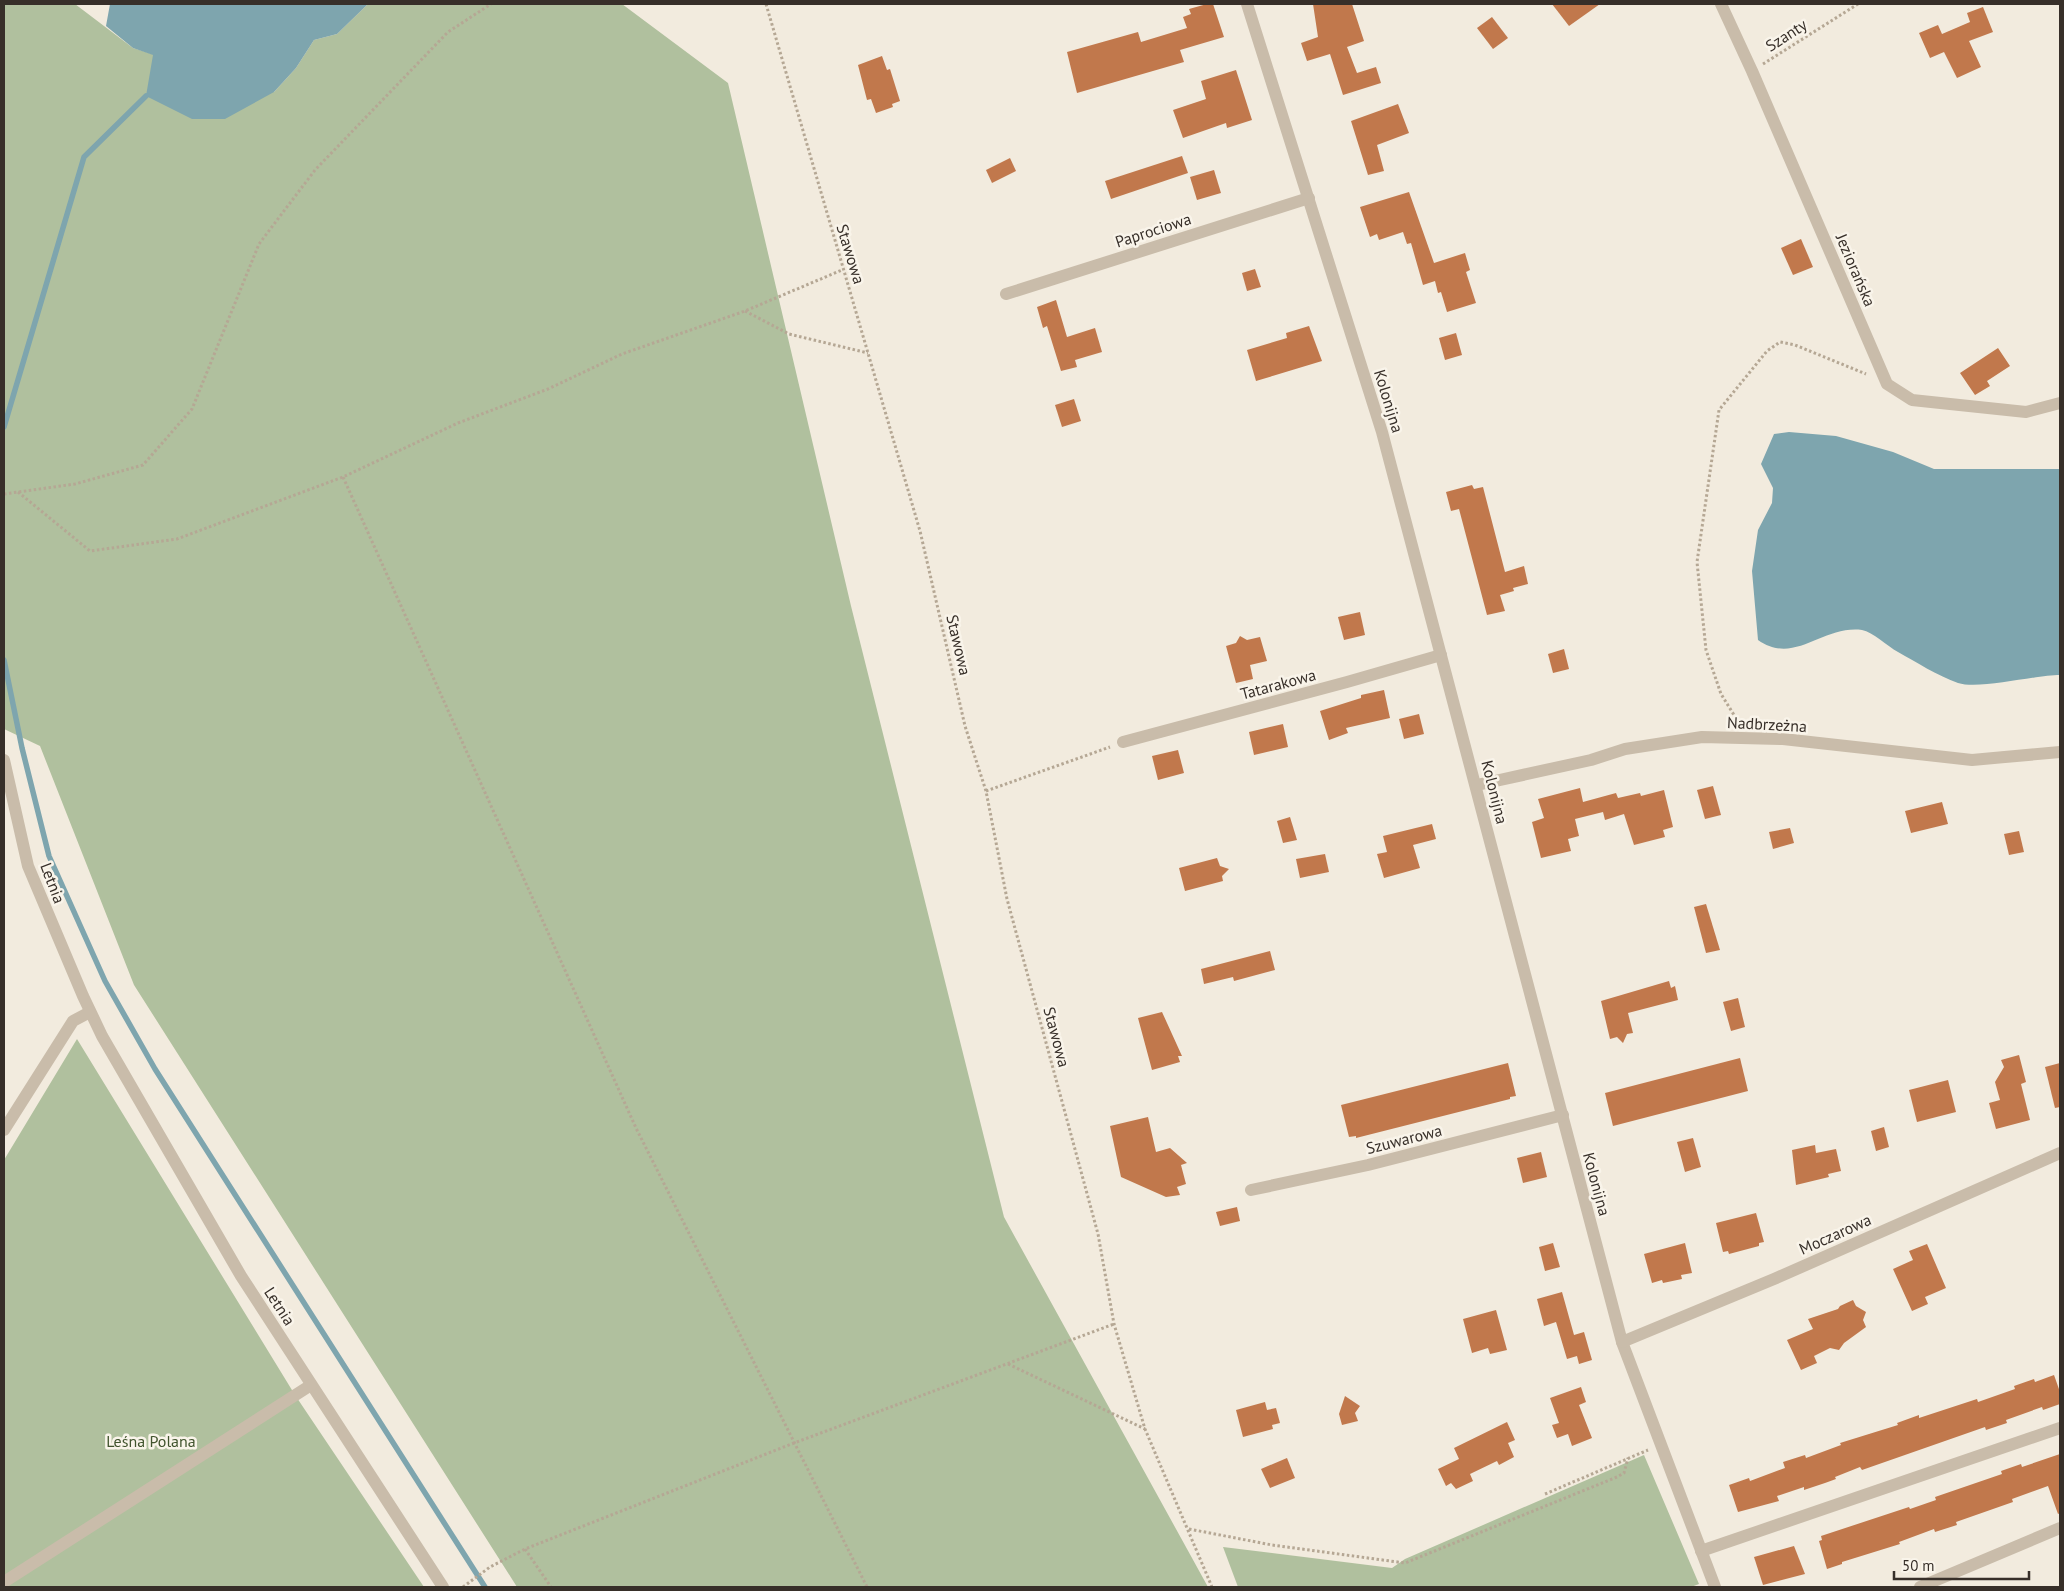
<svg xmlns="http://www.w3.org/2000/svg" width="2064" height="1591" font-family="'PT Sans',sans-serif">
<rect width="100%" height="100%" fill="#f2ebde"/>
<g fill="#b0c09e">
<polygon points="4,4 75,4 133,48 274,92 296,68 314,40 337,34 368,4 622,4 728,83 851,606 1004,1217 1208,1587 517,1587 134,985 40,746 4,729"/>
<polygon points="77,1039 295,1395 424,1587 4,1587 4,1160"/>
<polygon points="1644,1455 1699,1584 1691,1587 1238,1587 1223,1547 1392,1568 1405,1559"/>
</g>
<g fill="#7ea5ae">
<polygon points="110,4 368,4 337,34 314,40 296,68 274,92 225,119 192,119 146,96 153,55 133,48 106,26"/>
<path d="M1789 432 1836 436 1893 452 1934 469H2060V675C2035 675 1979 690 1958 683 1938 676 1916 662 1898 652 1887 646 1873 632 1862 630 1822 625 1795 666 1758 640L1752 571 1758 530 1772 503 1773 488 1761 464 1774 434Z"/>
</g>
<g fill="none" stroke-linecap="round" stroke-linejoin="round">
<g stroke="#7ea5ae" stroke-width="5.5">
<polyline points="4,427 84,157 146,96"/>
<polyline points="4,660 22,748 49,856 105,981 155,1069 485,1587"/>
</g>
</g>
<g fill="#c1784c">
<polygon points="1207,4 1213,4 1224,37 1180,50 1184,62 1077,93 1067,52 1138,32 1141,42 1187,28 1183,17 1191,14 1189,9"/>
<polygon points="1313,4 1352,4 1364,41 1347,47 1357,73 1376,67 1381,83 1343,95 1330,54 1307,61 1301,43 1318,37"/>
<polygon points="1552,4 1600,4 1569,26"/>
<polygon points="1983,7 1993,32 1969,41 1981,67 1957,78 1944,52 1930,58 1919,33 1938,25 1942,34 1970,22 1967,13"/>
<polygon points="1492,17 1508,38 1493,49 1477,28"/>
<polygon points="882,56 887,70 890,69 900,101 892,104 893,107 876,113 871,99 867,100 858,65"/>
<polygon points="1236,70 1252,120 1227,128 1226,123 1183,138 1173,110 1206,99 1201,81"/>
<polygon points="1398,104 1409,133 1377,145 1384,171 1368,175 1351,121"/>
<polygon points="1182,156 1188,173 1111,199 1105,181"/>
<polygon points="1010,158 1016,171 992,183 986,170"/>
<polygon points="1214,170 1221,193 1197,200 1190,177"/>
<polygon points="1409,192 1434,263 1465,253 1470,270 1466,272 1476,303 1447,312 1441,292 1438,293 1435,281 1423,285 1411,243 1407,244 1403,232 1379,240 1377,234 1370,237 1360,207"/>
<polygon points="1801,239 1813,267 1793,275 1781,248"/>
<polygon points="1255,269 1261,287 1247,291 1242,273"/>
<polygon points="1056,300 1067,337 1095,328 1102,352 1075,360 1077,367 1061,371 1047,326 1043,328 1037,307"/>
<polygon points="1309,326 1322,361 1256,381 1247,350 1287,338 1286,333"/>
<polygon points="1456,333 1462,355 1445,360 1439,338"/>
<polygon points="1998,348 2010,366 1987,381 1990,386 1975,395 1960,373"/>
<polygon points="1074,399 1081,421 1062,427 1055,405"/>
<polygon points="1472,485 1474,489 1483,487 1505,572 1524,566 1528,584 1513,588 1514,591 1500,595 1505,611 1487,615 1459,509 1451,511 1446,492"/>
<polygon points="1360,612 1365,635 1344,640 1338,617"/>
<polygon points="1240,636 1247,640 1260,637 1267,661 1250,665 1253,679 1236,683 1226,646 1236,643"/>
<polygon points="1564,649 1569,669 1553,673 1548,654"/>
<polygon points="1384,690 1390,718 1346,728 1348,733 1329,740 1320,711 1361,698 1361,695"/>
<polygon points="1419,714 1424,734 1404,739 1399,719"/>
<polygon points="1283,724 1288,747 1254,755 1249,732"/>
<polygon points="1178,750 1184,773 1158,780 1152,756"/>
<polygon points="1713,786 1721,815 1705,819 1697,790"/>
<polygon points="1580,788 1583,802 1616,793 1618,798 1640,793 1641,796 1664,790 1673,827 1663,830 1665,837 1634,845 1624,814 1605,820 1603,812 1575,819 1579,836 1568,839 1571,851 1541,858 1532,822 1544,818 1538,799"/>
<polygon points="1942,802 1948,824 1911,833 1905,811"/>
<polygon points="1290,817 1297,840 1283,843 1277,821"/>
<polygon points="1432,824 1436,839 1413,845 1420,868 1384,878 1377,854 1387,852 1383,836"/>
<polygon points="1790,828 1794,843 1773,849 1769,832"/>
<polygon points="2019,831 2024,852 2009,855 2004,834"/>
<polygon points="1325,854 1329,872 1300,878 1296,859"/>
<polygon points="1217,858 1220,866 1229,869 1222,876 1223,881 1185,891 1179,868"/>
<polygon points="1706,904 1720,950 1706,953 1694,907"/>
<polygon points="1270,951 1275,970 1234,981 1233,977 1204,984 1201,969"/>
<polygon points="1669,981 1671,988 1675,986 1678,1000 1628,1013 1633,1033 1627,1034 1623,1043 1617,1037 1610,1039 1601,1001"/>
<polygon points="1738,998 1745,1027 1731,1031 1723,1002"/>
<polygon points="1162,1012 1182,1056 1178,1056 1180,1062 1152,1070 1138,1018"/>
<polygon points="2019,1055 2026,1082 2021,1084 2030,1120 1996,1129 1989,1103 2000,1100 1995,1082 2004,1067 2001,1060"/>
<polygon points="1740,1058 1748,1091 1613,1126 1605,1093"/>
<polygon points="1508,1063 1516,1096 1510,1097 1510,1099 1356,1138 1356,1136 1349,1137 1341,1105"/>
<polygon points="2060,1063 2060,1107 2055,1108 2045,1067"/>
<polygon points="1948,1080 1956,1112 1917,1122 1909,1090"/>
<polygon points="1148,1117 1156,1152 1170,1148 1187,1163 1181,1165 1186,1184 1177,1187 1180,1195 1166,1197 1121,1177 1110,1126"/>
<polygon points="1884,1127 1889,1147 1876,1151 1871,1131"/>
<polygon points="1693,1138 1701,1167 1685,1172 1677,1142"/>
<polygon points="1815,1145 1816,1153 1836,1149 1841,1171 1828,1174 1829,1177 1796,1185 1792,1150"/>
<polygon points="1541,1152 1547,1177 1523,1183 1517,1158"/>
<polygon points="1237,1207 1240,1221 1220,1226 1216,1212"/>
<polygon points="1756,1213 1764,1242 1759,1243 1759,1246 1729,1254 1728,1251 1723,1252 1716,1223"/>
<polygon points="1553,1243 1560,1267 1545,1271 1539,1247"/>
<polygon points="1685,1243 1692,1273 1681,1275 1682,1279 1663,1283 1662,1280 1652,1283 1644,1254"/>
<polygon points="1927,1244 1946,1288 1925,1297 1928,1304 1912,1311 1893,1269 1913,1260 1909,1251"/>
<polygon points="1562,1292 1574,1335 1584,1332 1592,1360 1579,1364 1577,1356 1567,1359 1556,1322 1544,1326 1537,1299"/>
<polygon points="1853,1300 1856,1306 1866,1312 1863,1320 1866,1327 1844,1343 1839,1350 1830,1348 1814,1356 1817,1363 1801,1370 1787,1340 1813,1329 1808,1319 1838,1309 1840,1306"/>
<polygon points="1496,1310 1507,1350 1490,1354 1488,1348 1472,1353 1463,1319"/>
<polygon points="2054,1375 2060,1392 2060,1404 2043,1410 2042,1407 2006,1420 2007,1423 1986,1430 1985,1427 1862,1470 1860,1467 1835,1477 1836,1479 1825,1483 1804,1490 1804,1487 1777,1496 1779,1501 1738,1512 1729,1485 1749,1478 1750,1481 1785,1468 1783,1462 1805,1455 1806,1458 1841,1445 1840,1443 1898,1425 1897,1423 1919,1415 1919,1418 1977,1399 1978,1402 2015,1389 2014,1386 2034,1379 2035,1382"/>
<polygon points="1581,1387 1586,1402 1579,1405 1592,1438 1572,1446 1568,1434 1557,1438 1552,1425 1559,1423 1550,1398"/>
<polygon points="1345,1396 1360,1406 1355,1413 1358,1421 1342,1425 1339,1414"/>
<polygon points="1265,1402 1267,1410 1276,1408 1280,1423 1272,1425 1273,1429 1243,1437 1236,1410"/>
<polygon points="1507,1422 1515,1440 1508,1443 1514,1457 1499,1465 1497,1461 1470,1474 1473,1481 1456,1489 1451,1483 1446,1486 1438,1469 1459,1459 1454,1448"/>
<polygon points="2060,1454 2060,1513 2058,1514 2048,1486 2012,1499 2013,1502 1956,1522 1957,1525 1935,1532 1934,1529 1899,1542 1900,1544 1842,1562 1842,1564 1827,1569 1819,1541 1822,1540 1821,1536 1909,1507 1910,1509 1936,1500 1935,1497 2002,1474 2001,1471 2021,1464 2022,1467"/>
<polygon points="1287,1458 1295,1478 1270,1488 1261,1469"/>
<polygon points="1794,1546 1805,1574 1763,1585 1754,1557"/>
</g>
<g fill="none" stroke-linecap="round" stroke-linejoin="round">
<g stroke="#b5a794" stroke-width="3" stroke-dasharray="2.5 2.5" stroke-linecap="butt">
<polyline points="766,4 920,531 965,726 986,791 1007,899 1098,1234 1114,1324 1145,1429 1212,1587"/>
<polyline points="1763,64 1858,4"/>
<polyline points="745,311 789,334 868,353"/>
<polyline points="343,477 636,1128 867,1587"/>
<polyline points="18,492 90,551 177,539 343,477 458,423 548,389 622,354 745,311 842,270"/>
<polyline points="4,494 75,484 143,465 192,409 259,244 315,170 448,32 491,4"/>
<polyline points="1739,723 1721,694 1706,650 1697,562 1719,410 1767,351 1780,342 1795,345 1866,374"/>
<polyline points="986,791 1110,747"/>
<polyline points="1008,1364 1145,1429"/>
<polyline points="1545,1494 1648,1450"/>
<polyline points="1189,1529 1272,1545 1405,1563 1617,1477 1624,1473 1628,1458"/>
<polyline points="525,1549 551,1587"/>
<polyline points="463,1587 490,1567 525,1549 794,1443 1114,1324"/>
</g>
<g stroke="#c9bcaa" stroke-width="12">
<polyline points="1247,4 1382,432 1622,1342 1715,1587"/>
<polyline points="1721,4 1752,71 1887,384 1912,400 2026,412 2060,403"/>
<polyline points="1006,294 1309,198"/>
<polyline points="1123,742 1347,682 1441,655"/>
<polyline points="4,760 28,866 83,996 102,1036 241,1276 443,1587"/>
<polyline points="1477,785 1591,760 1625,749 1702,737 1783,739 1972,760 2060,752"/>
<polyline points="4,1130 73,1021 90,1012"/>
<polyline points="1251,1190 1368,1165 1563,1115"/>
<polyline points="1622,1342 1774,1279 2060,1153"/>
<polyline points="1701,1551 2060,1428"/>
<polyline points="4,1582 311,1385"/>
<polyline points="1920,1587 2060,1528"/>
</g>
</g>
<g text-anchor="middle" stroke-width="5" stroke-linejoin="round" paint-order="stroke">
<g font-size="16" fill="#372f29" stroke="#f9f4ea">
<text transform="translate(1786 35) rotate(-33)" y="6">Szanty</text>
<text transform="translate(1153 230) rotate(-18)" y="6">Paprociowa</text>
<text transform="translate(851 254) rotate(73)" y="6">Stawowa</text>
<text transform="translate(1856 270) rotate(67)" y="6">Jeziorańska</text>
<text transform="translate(1389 401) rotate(73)" y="6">Kolonijna</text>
<text transform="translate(959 645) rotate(77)" y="6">Stawowa</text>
<text transform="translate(1278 684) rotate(-15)" y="6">Tatarakowa</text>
<text transform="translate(1767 724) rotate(3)" y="6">Nadbrzeżna</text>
<text transform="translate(1495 792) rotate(76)" y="6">Kolonijna</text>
<text transform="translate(53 883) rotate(69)" y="6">Letnia</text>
<text transform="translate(1057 1037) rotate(75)" y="6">Stawowa</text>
<text transform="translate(1404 1139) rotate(-14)" y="6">Szuwarowa</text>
<text transform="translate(1597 1184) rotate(75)" y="6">Kolonijna</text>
<text transform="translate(1835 1234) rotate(-24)" y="6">Moczarowa</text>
<text transform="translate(280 1306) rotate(57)" y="6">Letnia</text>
</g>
<g font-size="16" fill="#41542e" stroke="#f9f4ea">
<text x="151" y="1447">Leśna Polana</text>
</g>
</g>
<rect width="2064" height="1591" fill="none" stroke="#372f29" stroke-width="10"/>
<path d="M1894 1571v8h135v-8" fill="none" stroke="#372f29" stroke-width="2.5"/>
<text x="1902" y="1571" font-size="15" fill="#372f29" stroke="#f9f4ea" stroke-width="4" paint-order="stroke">50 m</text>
</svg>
